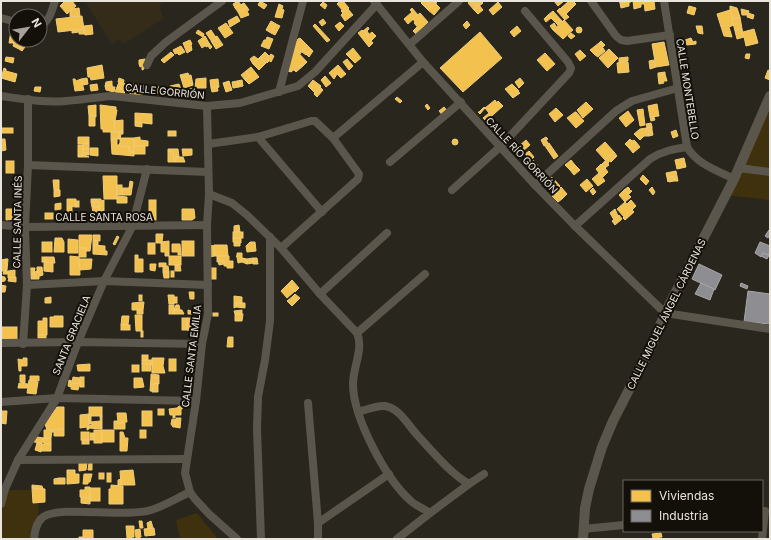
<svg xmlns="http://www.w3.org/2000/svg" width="771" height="540" font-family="Inter,sans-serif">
<rect width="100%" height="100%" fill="#29261e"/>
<polygon fill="#342c19" points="85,1 164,1 159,6 164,18 124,44 119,39 112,44"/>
<g fill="#40310e">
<polygon points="770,101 770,200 724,195"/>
<polygon points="7,490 40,490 38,519 32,539 1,539 1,517"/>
<polygon points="197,513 218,539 180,539 176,520"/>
</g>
<g fill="#f2c14e" stroke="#efcc79">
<polygon points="65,1 72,1 76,6 67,14 60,6"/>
<polygon points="238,1 241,5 235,8 233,4"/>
<polygon points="260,1 267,5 264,9 258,5"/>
<polygon points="340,1 343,1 349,8 344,12 337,4"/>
<polygon points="423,1 433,1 425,7 421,3"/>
<polygon points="433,1 437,3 435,3 428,10 425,7"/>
<polygon points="471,1 478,7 474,10 468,3"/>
<polygon points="472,1 481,1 483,3 478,7"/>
<polygon points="554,1 564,1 558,6"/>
<polygon points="569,1 573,1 576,4 566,14 561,8"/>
<polygon points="619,1 630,1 631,2 620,3"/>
<polygon points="633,1 644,1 644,4 641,4 641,7 634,9"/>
<polygon points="644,1 654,1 655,9 645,11"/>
<polygon points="323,2 327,5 325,9 320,5"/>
<polygon points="498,2 502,7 493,15 489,10"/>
<polygon points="629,2 629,6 621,8 620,3"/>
<polygon points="244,3 247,7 238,12 235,8"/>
<polygon points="435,3 440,8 434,15 428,10"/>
<polygon points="279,4 283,6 282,9 284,10 282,18 275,17"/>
<polygon points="479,5 483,10 478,14 474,10"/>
<polygon points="689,6 696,8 694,15 687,13"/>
<polygon points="730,6 737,8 740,17 732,19 730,10"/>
<polygon points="247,7 249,10 247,11 249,15 241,18 238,12"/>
<polygon points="79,8 80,16 70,17 70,11 72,9"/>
<polygon points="412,8 418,15 408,24 404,19 412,12 410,10"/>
<polygon points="560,8 569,17 565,20 557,11"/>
<polygon points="348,9 353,15 345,21 341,15 343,13 341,11 342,10 344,12"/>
<polygon points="741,9 749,11 748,15 742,15"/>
<polygon points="730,10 734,25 729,27 732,37 724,36 717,14"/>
<polygon points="553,11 562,21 558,25 548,15"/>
<polygon points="420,13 428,22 420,30 414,23 415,22 413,19"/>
<polygon points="748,13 754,15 753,19 747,17"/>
<polygon points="548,15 551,18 546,22 544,19"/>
<polygon points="82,16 84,29 58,32 56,19"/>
<polygon points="237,16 240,21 230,27 228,21"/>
<polygon points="740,17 742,29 735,31 732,19"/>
<polygon points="323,19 326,23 322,26 319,22"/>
<polygon points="564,20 573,30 563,39 553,30"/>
<polygon points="271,21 276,24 271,33 266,30"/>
<polygon points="467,21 470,25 466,29 463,25"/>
<polygon points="340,22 344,26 339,31 335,26"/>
<polygon points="226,23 233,33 225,38 218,28"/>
<polygon points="554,23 556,26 553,30 550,26"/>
<polygon points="276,24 280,26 275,35 271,33"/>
<polygon points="315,24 330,40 327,42 313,26"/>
<polygon points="92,25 93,34 85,35 84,26"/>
<polygon points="83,26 85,34 79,34 79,32 72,33 72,30 84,29"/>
<polygon points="517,26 521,31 514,37 510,32"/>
<polygon points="696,26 702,26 703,34 698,33"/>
<circle cx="579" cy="30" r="3"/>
<polygon points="368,27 369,29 367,31 369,34 367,36 363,31"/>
<polygon points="417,27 420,30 416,34 413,31"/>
<polygon points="742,29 744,37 737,39 735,31"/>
<polygon points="754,29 758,43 746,46 743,32"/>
<polygon points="198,30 204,34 203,37 196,33"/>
<polygon points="211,30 217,39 212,42 206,33"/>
<polygon points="362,30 373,43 369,47 358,33"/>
<polygon points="11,31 16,33 16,43 9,43"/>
<polygon points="372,32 376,36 371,41 367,36"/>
<polygon points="480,32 502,58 463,92 440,68"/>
<polygon points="571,33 575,36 571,39 568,36"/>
<polygon points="205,36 209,43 202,48 198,41"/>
<polygon points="217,36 223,45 216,49 211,41 212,42 217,39 215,37"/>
<polygon points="267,37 273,39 269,49 261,46 264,40 266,40"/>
<polygon points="300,38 307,45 300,54 293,47 298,39"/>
<polygon points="691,38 693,42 696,41 696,44 687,45 685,40"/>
<polygon points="190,40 192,44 191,45 192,50 187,53 183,43"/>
<polygon points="601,41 605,45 603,47 599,43"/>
<polygon points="14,42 21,45 19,49 13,46"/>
<polygon points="664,42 669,65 656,67 652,44"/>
<polygon points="209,43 212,47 210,49 208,46 206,47 205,45"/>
<polygon points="599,43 603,48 595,55 590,50"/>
<polygon points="21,45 25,47 22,51 19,49"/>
<polygon points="307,45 311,49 306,55 302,52"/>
<polygon points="181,46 185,52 179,55 177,53 175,54 173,50"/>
<polygon points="292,46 307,62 303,66 300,65 291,72 285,70"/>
<polygon points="353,48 361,58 355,63 346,54"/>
<polygon points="603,48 605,51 598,57 595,55"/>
<polygon points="311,49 313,51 309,57 306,54"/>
<polygon points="609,49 618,58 608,68 599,58"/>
<polygon points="580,50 586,56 580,61 575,54"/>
<polygon points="171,52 174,55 164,63 161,60"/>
<polygon points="265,52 269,56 267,59 269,61 267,63 260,57"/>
<polygon points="545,53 555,64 547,71 537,60"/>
<polygon points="271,54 274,56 271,62 267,59"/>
<polygon points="746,54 750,54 749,59 745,58"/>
<polygon points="254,56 258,59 253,64 250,59"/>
<polygon points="6,57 14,58 13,63 5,61"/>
<polygon points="260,57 266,63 259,70 253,64"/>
<polygon points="628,57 628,61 619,63 619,58"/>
<polygon points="145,59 147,65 144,66 144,69 142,70 142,66 140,67 139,64 139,60"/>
<polygon points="347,59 353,66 349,70 343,62"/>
<polygon points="654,60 656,67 650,69 649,61"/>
<polygon points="628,62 629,72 618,73 617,63"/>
<polygon points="102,65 104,78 91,80 90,77 88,77 87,68"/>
<polygon points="300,65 303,66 296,72 294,70"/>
<polygon points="338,65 346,74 341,78 337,74 334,79 329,73"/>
<polygon points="251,67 259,77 249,84 245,80 249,76 246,71"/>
<polygon points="4,68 6,69 6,71 17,74 15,82 1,78"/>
<polygon points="768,70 770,71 770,80 765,78"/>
<polygon points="246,71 249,76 245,80 241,75"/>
<polygon points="665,72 665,74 658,76 658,73"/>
<polygon points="188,73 189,75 181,78 180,75"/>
<polygon points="665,74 667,81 663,81 664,83 659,84 658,76"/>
<polygon points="191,75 193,85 184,88 181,78"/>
<polygon points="325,76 331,83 326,87 321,80"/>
<polygon points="87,78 88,84 83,85 81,79"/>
<polygon points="119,78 124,80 123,84 118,82"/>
<polygon points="206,78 206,88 195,88 196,79"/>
<polygon points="520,78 524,83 519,88 515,82"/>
<polygon points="73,79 75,79 76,81 81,79 84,90 75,91"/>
<polygon points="218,79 219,87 217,88 217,86 211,88 210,80"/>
<polygon points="242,80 243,86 239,87 237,81"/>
<polygon points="313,80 321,86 315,93 308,86"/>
<polygon points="112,81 112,85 105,86 106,82"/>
<polygon points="229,81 232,90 226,92 223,83"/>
<polygon points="237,81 239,87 233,88 232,82"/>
<polygon points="119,82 123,84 125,83 125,85 129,87 128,91 117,87"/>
<polygon points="97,84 98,90 91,91 90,85"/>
<polygon points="133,84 143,85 143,94 140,94 140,97 130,96 130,88 133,89"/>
<polygon points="179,84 182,92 172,94 170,86"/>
<polygon points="512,84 519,91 512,97 505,89"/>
<polygon points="112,85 113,87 115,87 114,92 106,90 105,86"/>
<polygon points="152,86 159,87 157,94 150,92"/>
<polygon points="217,86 218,91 212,92 211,88"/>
<polygon points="35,87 41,87 40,92 34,91"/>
<polygon points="117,87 125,90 124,95 115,92"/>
<polygon points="320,87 323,90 317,97 314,94"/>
<polygon points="195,88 196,97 190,97 189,89"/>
<polygon points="518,92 520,93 513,98 512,97"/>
<polygon points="397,97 402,101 400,103 395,99"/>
<polygon points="495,100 497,103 498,101 503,106 486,121 483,118 489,113 485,108"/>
<polygon points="586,102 593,109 583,118 577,110"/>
<polygon points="427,104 430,108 428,110 425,106"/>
<polygon points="657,104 659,116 650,117 648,106"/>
<polygon points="96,105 96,115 89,116 88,106"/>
<polygon points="100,105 116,107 116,110 117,110 115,121 114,121 115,132 103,132 103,129 101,129"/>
<polygon points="444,107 449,113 444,117 439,111"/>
<polygon points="484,107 485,108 480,114 478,112 479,112"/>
<polygon points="556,108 563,115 555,122 549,114"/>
<polygon points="643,109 645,125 640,126 637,110"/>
<polygon points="628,111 634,120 626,127 619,118"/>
<polygon points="575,112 576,112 584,121 576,128 567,118"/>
<polygon points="135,113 152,114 152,124 135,122"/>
<polygon points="96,115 96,117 95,117 95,126 89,126 89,116"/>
<polygon points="650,117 654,117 655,120 651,121"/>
<polygon points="123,120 123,131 115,132 114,121"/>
<polygon points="135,122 142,123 142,127 135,126"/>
<polygon points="651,123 652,127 647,128 646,124"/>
<polygon points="652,127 652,130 647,131 646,128"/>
<rect x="1" y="128" width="12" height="5"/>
<polygon points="646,128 649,136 644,136 640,140 634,134 640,129"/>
<polygon points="652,130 653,135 649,136 648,131"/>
<polygon points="676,130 678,136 673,138 671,132"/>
<polygon points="123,131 123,134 121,134 120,139 117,139 117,145 119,145 120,143 121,146 129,146 129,152 134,152 134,156 112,154 111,139 119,138 119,132"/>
<rect x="168" y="131" width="8" height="5"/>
<polygon points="111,132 119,132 119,138 111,139"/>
<polygon points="78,137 86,137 87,144 78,144"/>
<polygon points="86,137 89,137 89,144 87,144"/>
<polygon points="140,137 140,140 148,141 148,146 134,146 134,138"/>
<polygon points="546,137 548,139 546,140 548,143 544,146 541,140"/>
<polygon points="120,138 134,138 134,152 129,152 129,146 120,146"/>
<circle cx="455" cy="142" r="3"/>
<polygon points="1,139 5,139 6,150 1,151"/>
<polygon points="630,139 632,141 634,140 636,142 629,148 625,144"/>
<polygon points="526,140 530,145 523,151 519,146"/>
<polygon points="605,142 614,152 605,160 596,150"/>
<polygon points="636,142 640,147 633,153 629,148"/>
<polygon points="83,143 89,144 89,149 83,149"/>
<polygon points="549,143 558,156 554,159 545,146"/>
<rect x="78" y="145" width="5" height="11"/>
<rect x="134" y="146" width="11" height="8"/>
<polygon points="90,148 98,148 98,156 90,155"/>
<rect x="83" y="149" width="6" height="4"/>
<polygon points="168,149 178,149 179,157 176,157 176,162 174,162 173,152 168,151"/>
<polygon points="182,149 192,149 192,155 183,156"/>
<polygon points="168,151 173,152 174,162 168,162"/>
<polygon points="529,151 534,157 531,160 525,154"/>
<polygon points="614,152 617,156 611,162 609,161 608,164 605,160"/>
<polygon points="83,153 89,153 89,155 86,155 86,156 89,157 78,157 78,156 83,156"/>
<polygon points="176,157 183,157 185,162 176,162"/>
<polygon points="684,158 686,167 677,169 675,160"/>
<polygon points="530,159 532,162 533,160 542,170 535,175 524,164"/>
<polygon points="571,160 575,165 570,170 565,165"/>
<rect x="6" y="161" width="8" height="12"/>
<polygon points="605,161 609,165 605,168 602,164"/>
<polygon points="601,164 605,168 599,173 596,169"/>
<polygon points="575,165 580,170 574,175 570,170"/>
<polygon points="605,168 608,172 603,177 599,173"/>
<polygon points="676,171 678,181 674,181 674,177 668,177 668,182 666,173"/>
<polygon points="599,173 605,181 598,186 592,179"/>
<polygon points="643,175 649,181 646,185 640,179"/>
<polygon points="103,176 117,176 117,199 104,199"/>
<polygon points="552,177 560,186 556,190 557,193 554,195 543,185"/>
<polygon points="668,177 674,177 674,181 669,182"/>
<polygon points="587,179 593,186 586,192 580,185"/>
<polygon points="53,180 59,180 59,190 54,190"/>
<polygon points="130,181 133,182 132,188 129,188"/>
<rect x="117" y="185" width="5" height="10"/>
<polygon points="561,187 567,194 562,199 556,192"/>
<polygon points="628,187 630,189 629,190 632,191 628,195 624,190"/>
<polygon points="652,187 655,192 653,195 649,190"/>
<polygon points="122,188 132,188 131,195 122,195"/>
<polygon points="593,188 596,192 593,195 590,191"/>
<polygon points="54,190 60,190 60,196 54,197"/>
<polygon points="624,190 631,197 625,202 619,195"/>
<polygon points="557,193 562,199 558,202 552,196"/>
<polygon points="117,196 127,197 127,203 117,203"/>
<polygon points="67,199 76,199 76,207 67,206"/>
<polygon points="91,199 101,199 101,201 104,200 104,211 99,211 99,202 91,202"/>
<rect x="149" y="200" width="7" height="20"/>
<polygon points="631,200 636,206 632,210 627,204"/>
<rect x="76" y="201" width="3" height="6"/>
<polygon points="91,202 94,202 94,207 99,207 98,212 93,212"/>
<rect x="94" y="202" width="5" height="5"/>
<polygon points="625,202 634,212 625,220 623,218 624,217 617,209"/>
<polygon points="61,203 61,209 55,210 55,204"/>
<polygon points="67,206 72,207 72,215 67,215"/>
<polygon points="6,209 15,209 15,219 6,220"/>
<polygon points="182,209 194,209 195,218 192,220 182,220"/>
<polygon points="615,209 618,216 614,220 610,213"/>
<rect x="45" y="213" width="8" height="6"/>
<polygon points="619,215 622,219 615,225 612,221"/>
<polygon points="239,225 240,232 234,232 234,226"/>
<rect x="233" y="232" width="10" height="6"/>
<polygon points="156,234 163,234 162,242 161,242 161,243 156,243"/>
<polygon points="79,235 92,235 90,251 86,251 86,248 79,248"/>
<polygon points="93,235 100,235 100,241 93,240"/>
<polygon points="117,236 119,237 115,245 113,244"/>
<polygon points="55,238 62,238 64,242 64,252 54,252"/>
<polygon points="233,238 241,238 241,243 233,242"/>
<polygon points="68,239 78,240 78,253 68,253"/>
<polygon points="93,240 98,241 98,245 93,245"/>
<polygon points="169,241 169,256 165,256 165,252 161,252 161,242"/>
<rect x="182" y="241" width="12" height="15"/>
<rect x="42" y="242" width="10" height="10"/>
<polygon points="234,242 240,243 240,246 234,246"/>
<polygon points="250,242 255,242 256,251 247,252 246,246"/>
<rect x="148" y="243" width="7" height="11"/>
<polygon points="172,244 180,244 181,255 178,255 178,252 172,252"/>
<polygon points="93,245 105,246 105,251 107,251 107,255 93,254"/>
<polygon points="208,245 215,246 215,256 208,257"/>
<polygon points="214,245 227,245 228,256 215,256"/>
<rect x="79" y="248" width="7" height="9"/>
<polygon points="237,253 242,253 242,262 238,263 237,257 236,256 237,256"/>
<polygon points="135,255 138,255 138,259 143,259 143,272 135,272"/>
<polygon points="70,256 79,257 80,275 70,275"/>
<rect x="169" y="256" width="12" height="9"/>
<polygon points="217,256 229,256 229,261 233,261 233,268 227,268 227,266 224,266 224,261 217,262"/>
<rect x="42" y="257" width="4" height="5"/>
<polygon points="46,257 54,257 55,263 46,263"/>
<polygon points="242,258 247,259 247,264 242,262"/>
<polygon points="253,258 253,263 247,264 247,259"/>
<polygon points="253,258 257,258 258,264 253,264"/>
<polygon points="6,259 6,271 1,271 1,260"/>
<polygon points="6,259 8,259 7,270 6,271"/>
<polygon points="79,259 92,259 91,269 80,270"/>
<polygon points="218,261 224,261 224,264 219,265"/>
<polygon points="44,262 53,263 53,272 44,271"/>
<polygon points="159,263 166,263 166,266 159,267"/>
<polygon points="150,264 156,264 155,271 150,270"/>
<polygon points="175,265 180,265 181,271 175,271"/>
<polygon points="163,266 168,266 169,272 163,272"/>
<polygon points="37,267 42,267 43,275 40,276 39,272 37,272"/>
<polygon points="30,268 35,268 34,273 30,274"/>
<rect x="208" y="268" width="8" height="11"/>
<polygon points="15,270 15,278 8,278 8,271"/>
<polygon points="4,271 8,271 8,274 3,274"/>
<polygon points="38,271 40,276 39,276 39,279 35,279 34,272"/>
<rect x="171" y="271" width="3" height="6"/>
<polygon points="163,272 169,272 169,278 164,278"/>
<polygon points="34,273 35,279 31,279 30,274"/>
<circle cx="3" cy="279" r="2.5"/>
<polygon points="16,277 16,282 8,281 9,278"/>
<polygon points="292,280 299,288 295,292 288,284"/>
<polygon points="288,284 295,291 287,298 281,291"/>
<polygon points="1,285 6,286 5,292 1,292"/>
<polygon points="189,292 194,292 194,299 190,299"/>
<polygon points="295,294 300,298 296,302 292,297"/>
<rect x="139" y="295" width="3" height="6"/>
<polygon points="168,295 174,295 174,304 169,304"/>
<polygon points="234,296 242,297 242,303 236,303 236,307 234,308"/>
<polygon points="51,297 51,303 45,303 45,298"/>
<rect x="174" y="297" width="3" height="6"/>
<polygon points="292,297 296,302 292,306 287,301"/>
<polygon points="144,302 143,310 132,310 132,303"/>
<polygon points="236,303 245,303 245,308 236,307"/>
<rect x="169" y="305" width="5" height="9"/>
<polygon points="176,305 179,305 180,310 173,310 173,308 175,308"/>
<polygon points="137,309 143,310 143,314 137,314"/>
<polygon points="174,310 182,310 184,314 174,314"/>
<polygon points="188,310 191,311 191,312 194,312 194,314 188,314"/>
<polygon points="242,310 242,314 235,314 234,311"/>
<rect x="213" y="313" width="5" height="3"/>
<polygon points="235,314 243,314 242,321 235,321"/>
<polygon points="135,315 142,315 142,331 136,331"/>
<polygon points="54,316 63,316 63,327 50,327 50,317 54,317"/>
<polygon points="122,316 129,316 128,325 121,325"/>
<polygon points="43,318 47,318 47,335 38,335 38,321 43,321"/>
<rect x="182" y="318" width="5" height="12"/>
<polygon points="187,318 194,318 194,331 187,330"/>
<rect x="121" y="325" width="9" height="5"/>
<rect x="2" y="327" width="15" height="12"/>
<rect x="141" y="331" width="2" height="6"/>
<rect x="38" y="335" width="8" height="3"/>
<polygon points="228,337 233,337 233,347 227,347"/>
<rect x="142" y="355" width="6" height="5"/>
<polygon points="23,358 27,358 27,366 21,366 21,371 19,371 18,359 23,360"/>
<polygon points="152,358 164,358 163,366 165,373 152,373"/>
<rect x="169" y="359" width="7" height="12"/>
<polygon points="142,360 152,360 152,365 142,364"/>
<polygon points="90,364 90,371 78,371 77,365"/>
<rect x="142" y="364" width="9" height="7"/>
<rect x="132" y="365" width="7" height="7"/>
<polygon points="151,374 159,375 159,378 151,377"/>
<polygon points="20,375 25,375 25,383 20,382"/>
<polygon points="30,376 39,376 39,381 30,380"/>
<polygon points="73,377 80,378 79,384 72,383"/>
<rect x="80" y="377" width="4" height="10"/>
<polygon points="151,377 159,378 159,384 154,383 152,391 150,391"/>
<polygon points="134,378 142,378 144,387 134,388"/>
<polygon points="29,380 38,382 36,394 27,393"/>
<polygon points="69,380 72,381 71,387 68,386"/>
<polygon points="79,382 80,382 81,386 79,386 78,390 71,389 72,383 79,384"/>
<polygon points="19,383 28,384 27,388 18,388"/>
<polygon points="154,383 158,384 158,392 152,392"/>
<polygon points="179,406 183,406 182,409 181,409 181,415 175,415 175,418 173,418 173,415 170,415 169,409 177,408"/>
<polygon points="57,407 64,407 64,429 47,430 45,424"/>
<rect x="89" y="407" width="13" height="9"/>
<rect x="158" y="409" width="6" height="6"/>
<polygon points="1,411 7,411 6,424 1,423"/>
<rect x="142" y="411" width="10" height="15"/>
<polygon points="117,413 126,413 127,422 118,423"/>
<polygon points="89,414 89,429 87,430 87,427 80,428 80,415"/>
<polygon points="89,416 91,416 91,422 100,421 101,429 89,428 89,426 92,425 92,424 89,424"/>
<polygon points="100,416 102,416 102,429 101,429"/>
<polygon points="176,418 181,418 180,428 175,427"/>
<polygon points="172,419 176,420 175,427 173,427 171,424"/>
<polygon points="114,421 118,421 118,423 125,423 125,429 114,429"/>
<polygon points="64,429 64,436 54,436 54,432 52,432 52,430"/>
<polygon points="44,430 52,430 51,438 44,438"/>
<rect x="94" y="430" width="8" height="13"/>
<rect x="102" y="430" width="12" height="12"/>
<rect x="140" y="430" width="6" height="8"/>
<rect x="81" y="432" width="8" height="8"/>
<polygon points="120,432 123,432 125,438 128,438 127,451 120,451"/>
<rect x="90" y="433" width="4" height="7"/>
<polygon points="37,437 44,438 42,443 34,442"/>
<polygon points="44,438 51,438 51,444 45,444 43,442"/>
<rect x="82" y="440" width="7" height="4"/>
<polygon points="37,443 42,443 41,452 35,450"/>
<polygon points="42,444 51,444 51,451 41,451"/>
<polygon points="92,462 92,470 88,470 89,463"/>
<polygon points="79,463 87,463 86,470 79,471"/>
<polygon points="67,470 75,470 75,474 79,474 79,483 67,484"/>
<polygon points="133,470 135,485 121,485 120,471"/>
<rect x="99" y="473" width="5" height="6"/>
<rect x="107" y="473" width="4" height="9"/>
<polygon points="84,474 92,474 90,482 88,482 88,484 83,484"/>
<polygon points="59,478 60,484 54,484 54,479"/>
<polygon points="59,478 65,478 65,484 60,484"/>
<polygon points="121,479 121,485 118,485 118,480"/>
<polygon points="32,485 42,486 43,489 32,488"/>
<polygon points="111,485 123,486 123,504 109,504 109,489 111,489"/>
<polygon points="85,487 90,487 90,498 80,497 80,490 85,490"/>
<polygon points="32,488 45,489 45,502 33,503"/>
<rect x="90" y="488" width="10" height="13"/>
<polygon points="81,497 90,498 90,504 81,503"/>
<polygon points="139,521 142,521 143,528 140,528"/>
<polygon points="151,521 153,528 148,529 147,523"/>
<polygon points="126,526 134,526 134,537 127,538"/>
<polygon points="154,528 155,535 145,536 144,529"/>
<polygon points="140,529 141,537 136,538 135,530"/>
<polygon points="83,530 93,530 93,539 79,539 79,537 83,537"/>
<polygon points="661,533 662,537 653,538 652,534"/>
</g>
<g fill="#8d8d92" stroke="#a9a7a8">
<polygon points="769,230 770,234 768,238 765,236"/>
<polygon points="760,242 770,246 769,256 763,253 761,257 755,253"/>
<polygon points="763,253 769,255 767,259 761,256"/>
<polygon points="699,264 722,275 715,290 692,279"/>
<polygon points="701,283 714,289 710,300 695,294"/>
<polygon points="741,283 748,286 747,289 740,286"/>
<polygon points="748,291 770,294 770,324 744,322"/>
</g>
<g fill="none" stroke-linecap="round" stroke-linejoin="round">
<g stroke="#5a564b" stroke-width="8">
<polyline points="374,1 423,62 535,185 575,226 665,313 770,329"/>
<polyline points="591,1 616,36 621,40 627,41 670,35"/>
<path d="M664 1 687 147C697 164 716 170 734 179"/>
<polyline points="1,18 16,22"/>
<path d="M40 26C50 21 52 10 55 1"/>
<polyline points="410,44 459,1"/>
<polyline points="147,65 151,56 166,42 222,1"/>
<polyline points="279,92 303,1"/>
<path d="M1 96C22 99 44 103 66 101 81 100 96 97 112 96L207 106 240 103 298 86 315 72 377 4"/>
<polyline points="207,106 209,194 207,225 208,314 202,344 196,401 185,473 190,492 195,499 209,514 237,539"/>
<polyline points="258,137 322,212"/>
<polyline points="333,138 423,62"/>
<polyline points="208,144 258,137 311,121 315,121 333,138 359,174 358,179 281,248"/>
<polyline points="390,162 461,102"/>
<polyline points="28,165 208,172"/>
<polyline points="739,168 770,172"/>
<polyline points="535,185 616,111 632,101 678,88"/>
<polyline points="452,190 501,146 569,73 571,68 568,62 525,11"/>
<path d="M209 194 232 203 247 215 281 248 320 294 357 333C364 348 353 367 353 384 353 417 386 480 412 502 417 506 424 509 430 513L397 539"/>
<polyline points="1,225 25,227 207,225"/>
<path d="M575 226 650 159C662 151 674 149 687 147"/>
<polyline points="27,285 104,281 208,285"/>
<polyline points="320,294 387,233"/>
<polyline points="357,333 425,274"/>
<polyline points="1,343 78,342 202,344"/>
<polyline points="23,344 27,285 25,227 28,165 28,99"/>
<polyline points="1,402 57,398 196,401"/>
<polyline points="308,403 318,523 318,539"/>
<path d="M358 412C366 410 377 405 385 406 400 408 409 427 419 437 434 453 450 473 469 484L484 474"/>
<polyline points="18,460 186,459"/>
<polyline points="1,504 5,489 18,460 57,398 78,342 104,281 132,227 147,169"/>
<polyline points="430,513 469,484"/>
<polyline points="318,523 389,474"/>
<polyline points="583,529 624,525"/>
<path d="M34 539C35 531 36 523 43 517 61 505 125 518 151 510 164 506 177 498 190 492"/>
<polyline points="261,539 257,429 258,397 265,360 270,321 270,237"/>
<polyline points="762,539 765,511"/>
</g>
<polyline stroke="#5a564b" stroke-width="10" points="583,539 585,508 589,489 602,447 613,421 653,343 665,313 734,179 770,96"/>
</g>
<g text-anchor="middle" stroke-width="4" stroke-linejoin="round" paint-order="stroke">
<g font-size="10" fill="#e9e5dc" stroke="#13100a">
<text transform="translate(688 89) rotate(81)" y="4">CALLE MONTEBELLO</text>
<text transform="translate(165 91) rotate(6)" y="4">CALLE GORRIÓN</text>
<text transform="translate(522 155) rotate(47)" y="4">CALLE RÍO GORRIÓN</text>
<text x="104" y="221">CALLE SANTA ROSA</text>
<text transform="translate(17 222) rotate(-89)" y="4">CALLE SANTA INÉS</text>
<text transform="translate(666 314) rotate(-64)" y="4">CALLE MIGUEL ÁNGEL CÁRDENAS</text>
<text transform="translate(71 335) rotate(-68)" y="4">SANTA GRACIELA</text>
<text transform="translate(191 356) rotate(-83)" y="4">CALLE SANTA EMILIA</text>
</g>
</g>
<rect width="771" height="540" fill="none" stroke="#e9e5dc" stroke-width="4"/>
<rect x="623" y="480" width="140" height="52" fill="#13100a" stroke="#69655e"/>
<rect x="631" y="490" width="20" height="12" fill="#f2c14e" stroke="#69655e"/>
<text x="659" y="500" font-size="12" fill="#e9e5dc">Viviendas</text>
<rect x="631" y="510" width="20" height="12" fill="#8d8d92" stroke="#69655e"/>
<text x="659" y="520" font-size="12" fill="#e9e5dc">Industria</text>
<g transform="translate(28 28) rotate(59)"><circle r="19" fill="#13100a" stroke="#69655e"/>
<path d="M0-3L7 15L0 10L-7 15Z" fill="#a6a29a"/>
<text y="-6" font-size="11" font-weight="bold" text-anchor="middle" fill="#e9e5dc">N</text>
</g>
</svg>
